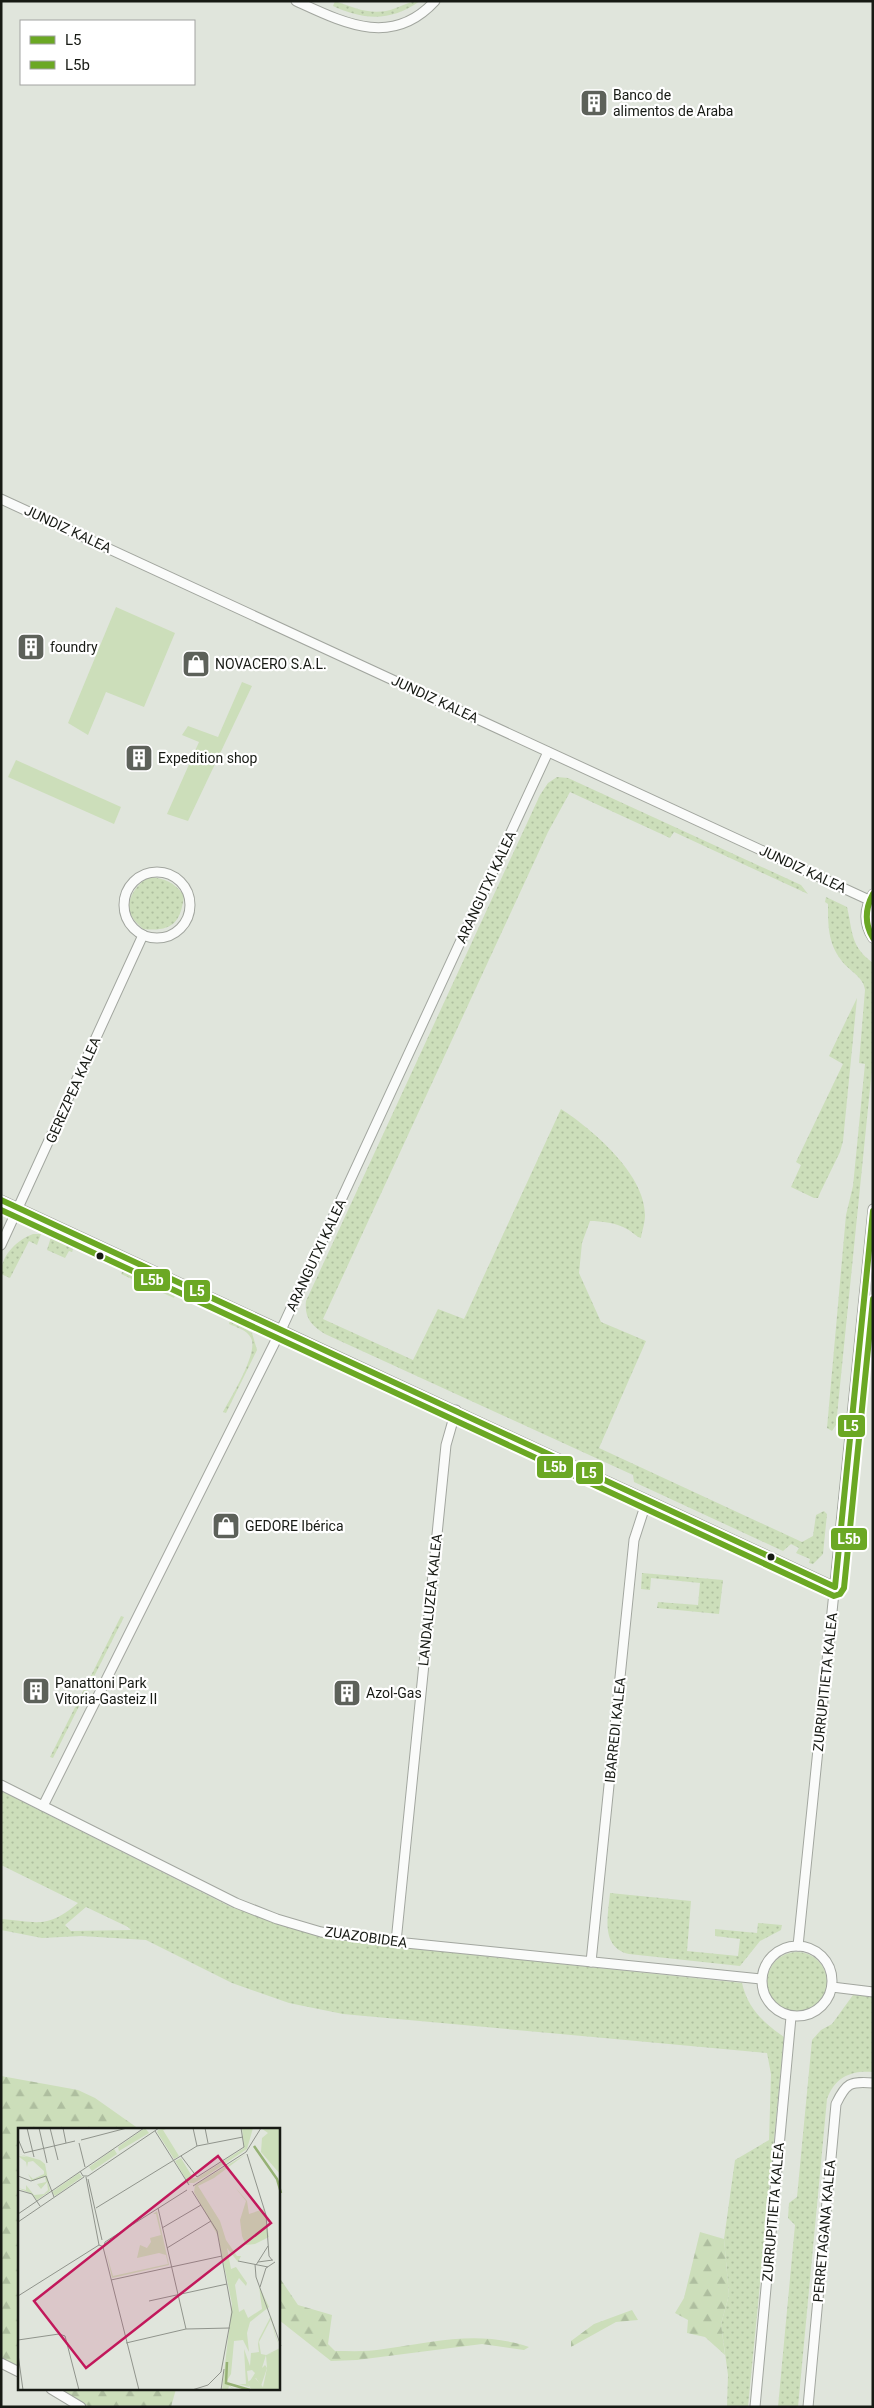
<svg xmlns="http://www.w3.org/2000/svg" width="874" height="2408" font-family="Roboto,sans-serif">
<defs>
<pattern id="grass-dots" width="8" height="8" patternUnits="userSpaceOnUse" patternTransform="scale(1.25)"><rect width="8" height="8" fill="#ccdeba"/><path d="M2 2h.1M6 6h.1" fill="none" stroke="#aebe9f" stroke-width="1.8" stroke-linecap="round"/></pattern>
<pattern id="forest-firs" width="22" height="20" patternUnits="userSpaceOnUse" patternTransform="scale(1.25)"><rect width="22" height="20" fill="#ccdeba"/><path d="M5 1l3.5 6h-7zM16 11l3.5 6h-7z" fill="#aebe9f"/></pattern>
</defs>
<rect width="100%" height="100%" fill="#e0e5dc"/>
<g fill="url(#grass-dots)" fill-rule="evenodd">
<path d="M335 1C352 7 367 14 386 11 398 9 407 1 420 1 391 22 363 20 333 6Z"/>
<path d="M557 777 568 778 801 885 808 894 674 832 670 838 570 792 548 832 323 1319 413 1360 438 1309 464 1319 561 1109C592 1129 645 1174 645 1215 645 1223 642 1231 641 1238 635 1236 633 1232 627 1229 617 1223 601 1221 590 1221L582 1243 579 1273 601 1322 646 1341 599 1448 802 1542 813 1536 816 1515 824 1511 827 1514 823 1554 813 1564 809 1563 810 1559 796 1553 799 1548 791 1544 783 1551 634 1482 633 1475 325 1334C312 1326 304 1318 306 1301L540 795 548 783Z"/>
<path d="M149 877C165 878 173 882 184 895 181 923 172 932 143 929 140 926 135 922 132 917 123 903 136 884 149 877Z"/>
<path d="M826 897 847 907C853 932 850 946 873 963V1059L836 1425 832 1431 827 1428 846 1215 853 1186 865 1064 859 1063 865 990C864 977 849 971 841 960 828 943 828 925 828 904L825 902Z"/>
<polygon points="857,998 843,1141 840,1152 820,1193 818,1198 814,1198 791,1187 801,1165 796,1162 843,1064 829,1056"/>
<path d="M33 1234H41L37 1245 29 1241 10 1278 1 1274C1 1255 17 1240 33 1234Z"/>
<polygon points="51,1237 74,1247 72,1252 69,1251 65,1258 47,1250"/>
<polygon points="123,1270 175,1295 174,1298 121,1274"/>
<path d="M230 1320 252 1333 257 1350 226 1413 223 1412C231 1397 259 1352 251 1338 247 1330 236 1327 229 1324Z"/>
<polygon points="642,1573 723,1580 719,1614 657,1608 658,1602 698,1605 700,1583 651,1578 650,1590 641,1589"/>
<polygon points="121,1616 124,1617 53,1758 50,1757"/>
<path d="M1 1791 231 1907 310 1934 379 1945 742 1983C748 2009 763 2022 784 2037L748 2407H727L728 2375 721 2324 729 2295 724 2239 735 2160 769 2140 771 2074 767 2053 343 2014 289 2003 232 1983 146 1940 81 1936 42 1938 1 1930V1919C39 1922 47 1929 78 1903L1 1865ZM86 1907 128 1927 131 1930 71 1931 65 1925Z"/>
<path d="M610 1893 691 1901 687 1951 738 1956 740 1939 715 1936V1929L757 1933 758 1923 782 1925 781 1930 760 1941 740 1966 629 1954C600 1947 608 1916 610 1893Z"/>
<circle cx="797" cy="1982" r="30"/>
<path d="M853 1995 873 1997V2072C851 2070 835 2077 827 2099L798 2407H778L795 2225 788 2218 789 2203 797 2197 812 2040 821 2030 832 2024Z"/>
</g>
<g fill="url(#forest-firs)">
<polygon points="1,2076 78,2090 95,2098 139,2129 19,2129 19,2368 1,2359"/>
<polygon points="700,2232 724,2239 729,2295 721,2324 725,2355 705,2337 687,2333 688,2320 675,2313 684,2298"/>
<path d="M279 2277 298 2305 332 2315 328 2344 335 2351C351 2351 368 2352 384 2349 435 2342 478 2330 529 2347L524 2350 482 2344 357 2360 331 2361 279 2320Z"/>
<polygon points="632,2310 638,2320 616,2322 571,2347 571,2341 594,2324"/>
<polygon points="59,2389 176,2389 171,2407 90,2407"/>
</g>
<g fill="#ccdeba">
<polygon points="116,607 175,633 144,707 106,692 88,735 68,723"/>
<polygon points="242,682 252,686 188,821 167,814 199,742 182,735 188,726 218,737"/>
<polygon points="16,760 121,807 114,824 8,777"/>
</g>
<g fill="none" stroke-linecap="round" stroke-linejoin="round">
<defs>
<g id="minor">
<path d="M296 1C344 23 392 48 435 1"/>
<polyline points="1,499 869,900"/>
<circle cx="157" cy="905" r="33"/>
<path d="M873 894C864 908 863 924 873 938"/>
<polyline points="1,1200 835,1587"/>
<polyline points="1,1245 143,935"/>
<polyline points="1,1785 236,1903 277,1919 321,1932 396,1942 761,1979"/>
<polyline points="43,1806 281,1330 548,752"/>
<polyline points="396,1942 446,1445 456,1410"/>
<circle cx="797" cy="1981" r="35"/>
<polyline points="798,1946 873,1209"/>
<polyline points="591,1962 634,1540 647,1500"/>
<polyline points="832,1987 873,1992"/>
<polyline points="1,2363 19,2372"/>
<polyline points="51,2389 81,2407"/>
<polyline points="755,2407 791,2017"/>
<path d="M808 2407 836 2104C846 2083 850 2081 873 2083"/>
</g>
</defs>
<use href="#minor" stroke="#a2a69f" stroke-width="11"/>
<use href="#minor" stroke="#fafbfa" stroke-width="9"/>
<defs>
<g id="bus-1">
<path d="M873 894C865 909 864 923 873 938"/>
<polyline points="1,1200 835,1587 873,1211"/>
</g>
<polyline id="bus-2" points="1,1210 834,1596 840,1594 844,1588 873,1299"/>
</defs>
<use href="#bus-1" stroke="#fff" stroke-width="10"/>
<use href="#bus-2" stroke="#fff" stroke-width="10"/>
<use href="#bus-1" stroke="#6ba824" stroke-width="6"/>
<use href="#bus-2" stroke="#6ba824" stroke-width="6"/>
</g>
<defs>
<symbol id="building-square" viewBox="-11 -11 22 22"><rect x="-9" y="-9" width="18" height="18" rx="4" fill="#5d615a" stroke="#fff"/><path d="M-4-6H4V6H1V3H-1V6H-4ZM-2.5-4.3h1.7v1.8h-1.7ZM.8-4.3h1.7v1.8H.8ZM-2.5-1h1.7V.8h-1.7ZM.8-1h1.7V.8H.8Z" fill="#fff"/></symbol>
<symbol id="shop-square" viewBox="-11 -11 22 22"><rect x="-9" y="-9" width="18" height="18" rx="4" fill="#5d615a" stroke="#fff"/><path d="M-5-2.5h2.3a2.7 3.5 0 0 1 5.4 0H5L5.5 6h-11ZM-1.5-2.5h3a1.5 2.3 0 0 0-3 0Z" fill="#fff"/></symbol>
</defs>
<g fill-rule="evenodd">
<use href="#building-square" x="578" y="87" width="32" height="32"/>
<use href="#building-square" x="15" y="631" width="32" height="32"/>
<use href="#shop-square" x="180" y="648" width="32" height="32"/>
<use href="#building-square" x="123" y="742" width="32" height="32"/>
<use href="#shop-square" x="210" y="1510" width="32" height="32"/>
<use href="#building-square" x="20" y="1675" width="32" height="32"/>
<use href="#building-square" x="331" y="1677" width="32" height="32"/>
</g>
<g fill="#171a14" stroke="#fff" stroke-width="2">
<circle cx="100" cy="1256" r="4.5"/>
<circle cx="771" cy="1557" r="4.5"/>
</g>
<g text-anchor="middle" stroke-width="4.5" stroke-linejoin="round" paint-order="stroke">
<g font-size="14" fill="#171a14" stroke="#fff" text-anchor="start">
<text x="613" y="100">Banco de<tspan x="613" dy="16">alimentos de Araba</tspan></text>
<text x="50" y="652">foundry</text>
<text x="215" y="669">NOVACERO S.A.L.</text>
<text x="158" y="763">Expedition shop</text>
<text x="245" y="1531">GEDORE Ibérica</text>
<text x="55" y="1688">Panattoni Park<tspan x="55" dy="16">Vitoria-Gasteiz II</tspan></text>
<text x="366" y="1698">Azol-Gas</text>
</g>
<g font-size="14" fill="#171a14" stroke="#fff">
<text transform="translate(68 529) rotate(25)" y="5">JUNDIZ KALEA</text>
<text transform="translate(435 699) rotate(25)" y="5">JUNDIZ KALEA</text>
<text transform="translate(803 869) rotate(25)" y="5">JUNDIZ KALEA</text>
<text transform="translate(486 887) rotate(-65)" y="5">ARANGUTXI KALEA</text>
<text transform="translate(73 1090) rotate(-66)" y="5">GEREZPEA KALEA</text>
<text transform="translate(316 1255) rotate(-65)" y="5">ARANGUTXI KALEA</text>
<text transform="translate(430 1600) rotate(-84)" y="5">LANDALUZEA KALEA</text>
<text transform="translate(825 1682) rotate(-84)" y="5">ZURRUPITIETA KALEA</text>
<text transform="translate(615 1730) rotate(-84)" y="5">IBARREDI KALEA</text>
<text transform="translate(366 1937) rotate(8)" y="5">ZUAZOBIDEA</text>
<text transform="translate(773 2212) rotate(-85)" y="5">ZURRUPITIETA KALEA</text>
<text transform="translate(824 2231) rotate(-85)" y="5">PERRETAGANA KALEA</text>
</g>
</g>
<g transform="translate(18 2128)">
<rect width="262" height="262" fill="#e0e5dc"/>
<path d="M127 0 131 5 101 23 100 19ZM151 0 145 2 161 28 156 31 139 4 140 2ZM224 0H235L229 21 190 47 176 55H170L157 33 163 30 175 50H179L226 20ZM96 21 99 26 74 43 71 39ZM1 26 22 32 27 36 32 63 19 72 14 66 0 60 8 62V57L16 67 26 66 30 62 29 54 23 61 19 56 28 54 27 49 14 53 10 46 15 51 26 46V43L15 33 10 34 9 39 8 34 0 28 9 29ZM228 26 196 50 180 58 202 93 208 112 219 128H223L220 134 209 120 213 141 218 139 229 155 228 158 221 150 217 157 221 184 226 181 230 190 244 181 241 158 251 179 232 194 229 205 231 224 225 212 216 213 213 246 208 254 217 262 211 258 210 262H204L214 176 200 108 176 64 177 57ZM61 45 64 49 37 68 34 64ZM139 83 151 137 94 150 88 124 95 148 150 136 148 127 141 125 119 130 122 117 129 120 133 114 132 110 143 107 138 86H135ZM253 188 257 205 262 220V223L250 226 262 220 257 207 253 191 241 214 243 226 248 227 244 240 247 237 249 240 243 258 238 250 232 253 237 245 234 242 229 243 231 259 221 256H228L226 221 232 238 233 225 241 224 240 216 241 211Z" fill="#ccdeba"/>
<path d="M216 58 229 73 231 86 246 81 251 109 237 116 228 117 224 108 222 92 228 73Z" fill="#ccdeba"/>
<path d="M243 0H262V46L243 24 244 10 250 5ZM262 222V262L233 261 229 254 237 250 245 259 249 240 248 227Z" fill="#ccdeba"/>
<path fill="none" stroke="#95b174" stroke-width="2.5" d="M236 18 259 51 263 65M209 234 208 255 232 262"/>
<path fill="none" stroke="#90948c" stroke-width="1" d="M9 0 16 29M21 0 29 35M32 0 40 32M45 0 48 15M175 0 179 18M187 0 190 15M137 3 171 57M0 11 6 25 57 13M63 12 109 0M61 15 67 39M229 26 248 87 251 128 254 132M163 28 179 49 226 19 223 0M62 43 65 48H70L141 0M0 48 13 53 28 48 36 69M68 49 81 117M70 51 84 112M175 58 228 24 243 0M0 62 14 66 22 78M78 80 179 18 225 9M140 80 168 201M0 86 126 0M0 94 66 49M144 100 183 77M81 117 86 119 87 114 169 62M85 119 121 262M149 120 193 93M220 133 250 139M240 134 255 132M237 136 238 149 263 218M238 137 250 118M93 152 204 128M242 159 248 140 257 134M0 168 81 117M131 173 209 156M0 212 41 206 47 208 61 262M108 215 168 201 212 200M0 226 5 262M174 262 190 257 203 244 214 184 199 103 174 63M203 262 206 241"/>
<path fill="#c2185b" fill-opacity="0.15" stroke="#c2185b" stroke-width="2.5" d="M200 28 253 95 68 240 16 173Z"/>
<rect width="262" height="262" fill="none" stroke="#171a14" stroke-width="2.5"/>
</g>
<g stroke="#fff" stroke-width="2">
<rect x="133" y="1268" width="38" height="24" rx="5" fill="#6ba824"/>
<rect x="183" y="1279" width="28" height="24" rx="5" fill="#6ba824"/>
<rect x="837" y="1414" width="29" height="24" rx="5" fill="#6ba824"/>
<rect x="536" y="1455" width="38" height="24" rx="5" fill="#6ba824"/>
<rect x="575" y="1461" width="29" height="24" rx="5" fill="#6ba824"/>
<rect x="830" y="1527" width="38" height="24" rx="5" fill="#6ba824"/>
</g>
<g font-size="14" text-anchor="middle" font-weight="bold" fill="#fff">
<text x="152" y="1285">L5b</text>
<text x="197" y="1296">L5</text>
<text x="851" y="1431">L5</text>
<text x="555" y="1472">L5b</text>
<text x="589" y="1478">L5</text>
<text x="849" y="1544">L5b</text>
</g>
<rect width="874" height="2408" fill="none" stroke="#171a14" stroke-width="5"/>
<rect x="20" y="20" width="175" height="65" fill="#ffffff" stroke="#a2a3a1"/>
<rect x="30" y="36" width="25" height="8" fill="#6ba824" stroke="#a2a3a1"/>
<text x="65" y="45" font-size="15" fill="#171a14">L5</text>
<rect x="30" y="61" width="25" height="8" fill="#6ba824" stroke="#a2a3a1"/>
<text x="65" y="70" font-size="15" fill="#171a14">L5b</text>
</svg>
